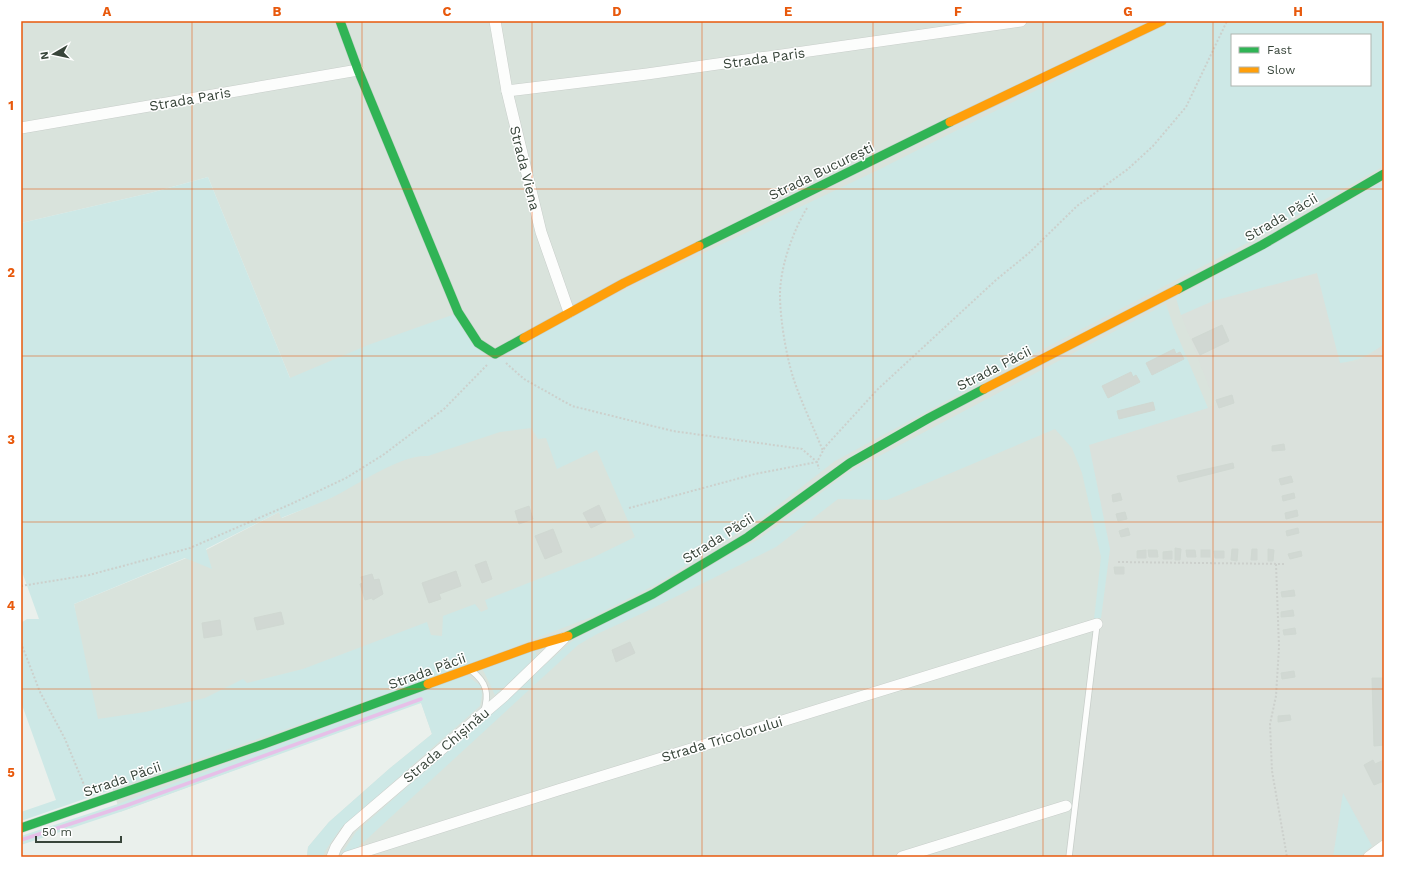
<svg xmlns="http://www.w3.org/2000/svg" width="1405" height="878" font-family="'Work Sans',sans-serif">
<rect width="100%" height="100%" fill="#eaf0ec"/>
<path fill="#d9e3dc" fill-rule="evenodd" d="M21 21H1384V857H307L308 847 329 822 389 769 432 734 421 702 120 812 92 725 74 604 206 550 279 512 282 518 332 497 290 378 208 177 150 193 21 223ZM1232 35H1370V85H1232Z"/>
<polygon fill="#dae1dc" points="1317,273 1340,363 1354,362 1366,357 1384,344 1384,839 1372,846 1343,794 1333,857 1072,857 1110,549 1089,445 1216,405 1181,315 1213,301"/>
<g fill="#cde8e6" fill-rule="evenodd">
<path d="M1171 21H1384V166L1255 239 1026 358 835 461 763 517 657 584 594 616 433 678 21 821V812L56 800 21 702V623L27 619H39L21 569V223L150 193 208 177 290 378 368 345 455 314 489 359 596 304 878 170 1162 27ZM1232 35H1370V85H1232ZM531 428 538 439 546 438 557 469 597 450 635 537 594 557 485 600 488 609 481 612 475 604 443 616 442 636 431 635 427 622 303 669 247 683 243 679 205 698 145 712 98 719 74 604 185 558 212 569 206 549 279 512 281 518C298 511 316 505 333 497 357 485 401 454 428 456L500 432Z"/>
<path d="M1384 181V344C1369 355 1358 361 1340 363L1317 273 1213 301 1181 315 1176 298Z"/>
<polygon points="1166,304 1173,325 1208,408 1089,445 1110,549 1101,618 1094,619 1101,557 1082,473 1072,448 1055,429 887,500 838,499 776,547 645,612 597,634 578,645 355,850 343,852 356,832 572,641 759,539 849,472"/>
<polygon points="534,650 538,658 495,695 483,670"/>
<polygon points="466,675 481,686 482,695 480,706 341,828 325,851 323,857 307,857 308,847 329,822 389,769 432,734 421,703 120,812 21,845 21,836 118,804"/>
<polygon points="1343,793 1372,846 1359,857 1333,857"/>
</g>
<g fill="none" stroke-linecap="round" stroke-linejoin="round">
<polyline stroke="#e6c0e8" stroke-width="3.5" points="21,840 125,806 421,699"/>
</g>
<g fill="#d1d8d3" stroke="#d0d8d2">
<polygon points="1222,325 1229,341 1200,355 1192,339"/>
<polygon points="1174,349 1176,354 1180,352 1184,359 1152,375 1146,363"/>
<polygon points="1131,372 1133,377 1136,375 1140,382 1108,398 1102,386"/>
<polygon points="1232,395 1234,403 1219,408 1216,400"/>
<polygon points="1153,402 1155,410 1119,419 1117,411"/>
<polygon points="1284,444 1285,450 1272,451 1272,446"/>
<polygon points="1233,463 1234,468 1179,482 1177,476"/>
<polygon points="1291,476 1293,482 1281,485 1279,479"/>
<polygon points="1120,493 1122,500 1113,502 1112,495"/>
<polygon points="1294,493 1295,498 1283,501 1282,496"/>
<polygon points="599,505 606,521 591,528 583,513"/>
<polygon points="529,506 533,519 519,524 515,511"/>
<polygon points="1297,510 1298,516 1286,519 1285,513"/>
<polygon points="1125,512 1127,519 1118,521 1116,514"/>
<polygon points="1128,528 1130,535 1121,537 1119,531"/>
<polygon points="1298,528 1299,533 1287,536 1286,531"/>
<polygon points="553,529 562,552 545,559 535,536"/>
<polygon points="1175,548 1181,549 1180,560 1175,560"/>
<polygon points="1232,549 1238,549 1237,561 1231,560"/>
<polygon points="1252,549 1257,549 1257,560 1251,560"/>
<polygon points="1268,549 1274,550 1273,561 1268,561"/>
<polygon points="1146,550 1146,558 1137,558 1137,551"/>
<polygon points="1148,550 1157,550 1158,557 1149,557"/>
<polygon points="1186,550 1195,550 1196,557 1187,557"/>
<rect x="1201" y="550" width="9" height="7"/>
<polygon points="1172,551 1172,559 1163,559 1163,552"/>
<polygon points="1214,551 1224,551 1224,558 1215,558"/>
<polygon points="1301,551 1302,556 1290,559 1288,554"/>
<polygon points="486,561 492,579 482,583 475,565"/>
<polygon points="1114,567 1124,567 1124,574 1115,574"/>
<polygon points="456,571 461,586 439,594 441,599 429,603 422,583"/>
<polygon points="372,574 374,580 379,579 383,594 373,600 372,598 365,600 360,584 363,583 361,577"/>
<polygon points="1294,590 1295,596 1282,597 1281,592"/>
<polygon points="1293,610 1294,616 1281,617 1281,612"/>
<polygon points="281,612 284,624 257,630 254,618"/>
<polygon points="220,620 222,635 204,638 202,623"/>
<polygon points="1295,628 1296,634 1284,635 1283,630"/>
<polygon points="630,642 635,653 616,662 612,650"/>
<polygon points="1294,671 1295,677 1282,679 1281,673"/>
<polygon points="1372,678 1384,678 1384,745 1374,746"/>
<polygon points="1290,715 1291,720 1278,722 1278,716"/>
<polygon points="1373,760 1375,764 1384,760 1384,781 1374,785 1364,765"/>
</g>
<g fill="none" stroke-linecap="round" stroke-linejoin="round">
<defs>
<g id="lane">
<path d="M472 671C487 683 489 694 484 711"/>
<polyline points="1069,857 1097,624"/>
</g>
<g id="street">
<polyline points="495,21 507,91 541,232 569,312"/>
<polyline points="507,91 647,74 1021,21"/>
<polyline points="21,128 358,70"/>
<polyline points="332,857 336,847 349,828 504,696 564,638"/>
<polyline points="347,857 558,790 1097,624"/>
<polyline points="902,857 1066,806"/>
<polyline points="1369,857 1384,846"/>
</g>
<g id="fast">
<polyline points="340,21 358,70 458,312 478,343 495,354 524,338"/>
<polyline points="699,246 950,122"/>
<polyline points="1178,289 1262,245 1384,174"/>
<polyline points="568,636 653,594 748,537 850,463 929,418 984,389"/>
<polyline points="21,828 264,744 428,684"/>
</g>
<g id="slow">
<polyline points="950,122 1162,21"/>
<polyline points="524,338 624,283 699,246"/>
<polyline points="984,389 1178,289"/>
<polyline points="428,684 530,647 568,636"/>
</g>
</defs>
<use href="#lane" stroke="#c8ceca" stroke-width="7"/>
<use href="#street" stroke="#c8ceca" stroke-width="12"/>
<use href="#fast" stroke="#c2cec6" stroke-width="10"/>
<use href="#slow" stroke="#c2cec6" stroke-width="10"/>
<g stroke="#ccd0cc" stroke-width="2" stroke-dasharray="2 2" stroke-linecap="butt">
<path d="M807 208C793 231 780 267 780 295 780 318 786 355 793 377 801 402 813 426 823 451"/>
<polyline points="506,363 524,379 572,406 673,431 802,449 817,462 819,469"/>
<polyline points="629,508 755,474 817,462 825,447 878,389 996,280 1029,253 1077,206 1128,169 1153,146 1186,107 1227,21"/>
<polyline points="1118,562 1285,564"/>
<polyline points="1276,564 1279,647 1276,696 1270,724 1272,771 1287,857"/>
<polyline points="21,586 89,575 190,548 291,504 346,478 383,455 444,409 487,365"/>
<polyline points="21,643 40,692 65,739 87,792"/>
</g>
<use href="#lane" stroke="#fcfdfc" stroke-width="5.5"/>
<use href="#street" stroke="#fcfdfc" stroke-width="11"/>
<use href="#fast" stroke="#30b455" stroke-width="9"/>
<use href="#slow" stroke="#ff9f0a" stroke-width="9"/>
</g>
<path fill="none" stroke="#e8590c" stroke-width="1" stroke-opacity="0.55" d="M192 21V857M362 21V857M532 21V857M702 21V857M873 21V857M1043 21V857M1213 21V857M21 189H1384M21 356H1384M21 522H1384M21 689H1384"/>
<g text-anchor="middle" stroke-width="3" stroke-linejoin="round" paint-order="stroke">
<g font-size="14" fill="#38453a" stroke="#fff">
<text transform="translate(764 58) rotate(-8)" y="5">Strada Paris</text>
<text transform="translate(190 99) rotate(-10)" y="5">Strada Paris</text>
<text transform="translate(525 168) rotate(76)" y="5">Strada Viena</text>
<text transform="translate(821 171) rotate(-26)" y="5">Strada București</text>
<text transform="translate(1281 217) rotate(-30)" y="5">Strada Păcii</text>
<text transform="translate(994 368) rotate(-27)" y="5">Strada Păcii</text>
<text transform="translate(718 538) rotate(-32)" y="5">Strada Păcii</text>
<text transform="translate(427 671) rotate(-20)" y="5">Strada Păcii</text>
<text transform="translate(722 739) rotate(-17)" y="5">Strada Tricolorului</text>
<text transform="translate(446 745) rotate(-40)" y="5">Strada Chișinău</text>
<text transform="translate(122 779) rotate(-19)" y="5">Strada Păcii</text>
</g>
</g>
<rect width="1405" height="878" fill="none" stroke="#ffffff" stroke-width="44"/>
<rect x="1231" y="34" width="140" height="52" fill="#ffffff" stroke="#afb5b0"/>
<rect x="1239" y="47" width="20" height="6" fill="#30b455" stroke="#afb5b0"/>
<text x="1267" y="54" font-size="12" fill="#38453a">Fast</text>
<rect x="1239" y="67" width="20" height="6" fill="#ff9f0a" stroke="#afb5b0"/>
<text x="1267" y="74" font-size="12" fill="#38453a">Slow</text>
<g transform="translate(54 54) rotate(261)" stroke="#ffffff" stroke-width="3" paint-order="stroke">
<path d="M0-3L7 15L0 10L-7 15Z" fill="#38453a"/>
<text y="-6" font-size="11" font-weight="bold" text-anchor="middle" fill="#38453a">N</text>
</g>
<path d="M36 836v6h85v-6" fill="none" stroke="#38453a" stroke-width="2"/>
<text x="42" y="836" font-size="12" fill="#38453a" stroke="#ffffff" stroke-width="3" paint-order="stroke">50 m</text>
<rect x="22" y="22" width="1361" height="834" fill="none" stroke="#e8590c" stroke-width="1.5"/>
<g font-size="13" text-anchor="middle" font-weight="bold" fill="#e8590c">
<text x="107" y="16">A</text>
<text x="277" y="16">B</text>
<text x="447" y="16">C</text>
<text x="617" y="16">D</text>
<text x="788" y="16">E</text>
<text x="958" y="16">F</text>
<text x="1128" y="16">G</text>
<text x="1298" y="16">H</text>
<text x="11" y="110">1</text>
<text x="11" y="277">2</text>
<text x="11" y="444">3</text>
<text x="11" y="610">4</text>
<text x="11" y="777">5</text>
</g>
</svg>
